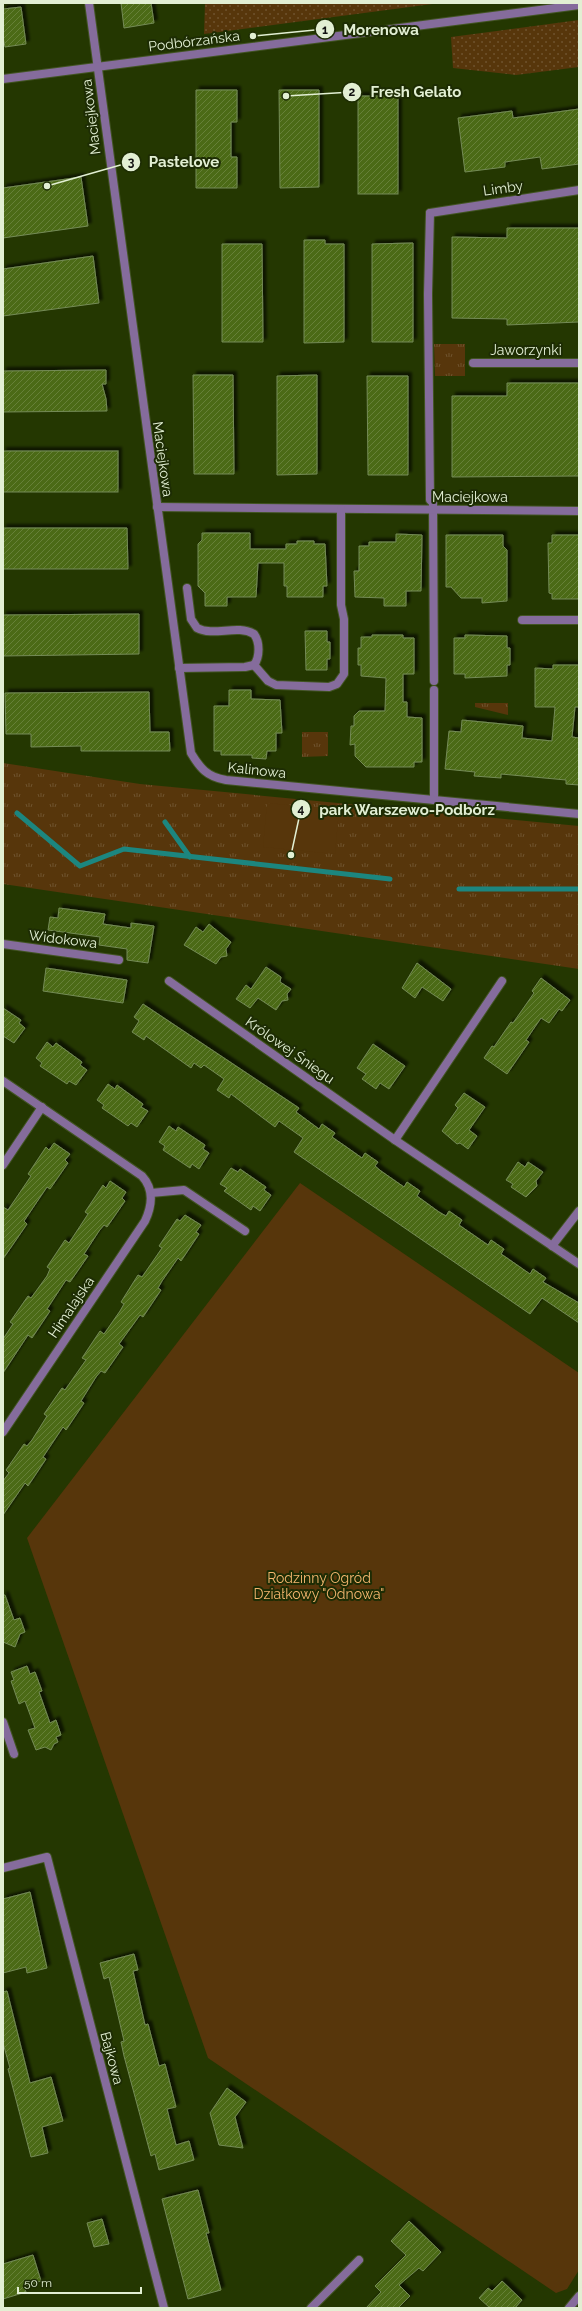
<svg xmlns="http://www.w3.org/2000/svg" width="582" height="2311" font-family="Raleway,sans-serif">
<defs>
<pattern id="grass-dots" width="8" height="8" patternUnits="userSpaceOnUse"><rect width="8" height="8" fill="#57360b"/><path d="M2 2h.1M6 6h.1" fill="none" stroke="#6f532e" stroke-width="1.8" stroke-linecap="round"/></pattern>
<pattern id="park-tufts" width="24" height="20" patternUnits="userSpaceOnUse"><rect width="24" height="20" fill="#57360b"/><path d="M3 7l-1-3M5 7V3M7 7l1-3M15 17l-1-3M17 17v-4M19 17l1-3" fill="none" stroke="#6f532e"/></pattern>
<pattern id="building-hatch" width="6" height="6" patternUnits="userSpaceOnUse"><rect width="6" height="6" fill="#4c6a18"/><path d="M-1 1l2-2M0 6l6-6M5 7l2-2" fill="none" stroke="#668039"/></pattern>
<filter id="shadow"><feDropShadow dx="3.5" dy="-3.5" stdDeviation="1" flood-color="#0009"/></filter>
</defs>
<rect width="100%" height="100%" fill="#243701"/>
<g fill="url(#grass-dots)">
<polygon points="205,3 440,3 204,34"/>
<polygon points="579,20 579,67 516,75 453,68 451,37"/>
</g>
<g fill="url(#park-tufts)">
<polygon points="434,344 465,344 465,376 435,376"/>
<polygon points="475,703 508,703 508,715 475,707"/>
<polygon points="302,732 328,732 328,756 302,757"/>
<polygon points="3,763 140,784 579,826 579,969 3,884"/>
</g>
<g fill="#57360b">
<polygon points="267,803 339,810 335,854 263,847"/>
<polygon points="300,1183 579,1373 579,2270 567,2289 556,2293 208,2058 27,1538"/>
</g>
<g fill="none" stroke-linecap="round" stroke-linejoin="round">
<g stroke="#1c867f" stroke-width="5">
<polyline points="17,813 80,866 124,849 390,879"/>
<polyline points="165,822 190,857"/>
<polyline points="459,889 579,889"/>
</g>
</g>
<g fill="url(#building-hatch)" stroke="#748b56" filter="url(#shadow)">
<polygon points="121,3 151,3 154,23 124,28"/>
<polygon points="21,7 26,44 5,47 3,37 3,9"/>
<polygon points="196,90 237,90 237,122 231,122 231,157 237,157 237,188 196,188"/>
<polygon points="279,90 319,90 319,187 280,188"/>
<rect x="358" y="96" width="40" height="98"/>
<polygon points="579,109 579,164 542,169 540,157 505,162 505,167 465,172 458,118 512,111 513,118"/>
<polygon points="81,177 88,226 3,238 3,188"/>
<polygon points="507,228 579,228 579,322 507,325 507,319 452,318 452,237 507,238"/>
<polygon points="304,240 325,240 325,244 344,244 344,342 304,343"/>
<polygon points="413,243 413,342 372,342 372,244"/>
<polygon points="222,244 262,244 263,342 222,342"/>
<polygon points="93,256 99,303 3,316 3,269"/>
<polygon points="106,370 106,384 102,384 106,399 107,411 3,412 3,371"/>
<polygon points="193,375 233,375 234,474 194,474"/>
<polygon points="317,375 317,474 277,475 277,376"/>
<polygon points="367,376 408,376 408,475 368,475"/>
<polygon points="507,383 579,383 579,476 452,477 452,396 507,396"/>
<rect x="3" y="451" width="115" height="41"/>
<polygon points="3,528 127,528 128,569 3,569"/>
<polygon points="202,533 250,533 250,549 286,549 286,544 297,544 297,541 314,541 314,544 325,544 327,586 323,586 323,597 287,597 287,586 284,586 284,563 258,563 256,597 227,597 227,606 205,606 205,593 198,586 198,544 202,540"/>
<polygon points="396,534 422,535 421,591 406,591 406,606 384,606 384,598 355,597 354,571 359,571 359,546 369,546 369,542 396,542"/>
<polygon points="446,535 503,535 503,546 507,550 507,601 482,603 482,598 461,598 451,587 446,587"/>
<polygon points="552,535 579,535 579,599 552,599 552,594 549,593 548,543 552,543"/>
<polygon points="139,614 139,654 3,656 3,615"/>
<polygon points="305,631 327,631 327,642 330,642 330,659 327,659 327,670 306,670"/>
<polygon points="372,635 403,635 403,638 414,638 414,674 403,674 403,702 407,702 407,717 422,718 422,762 414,762 414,767 366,767 355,756 355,744 350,745 351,726 354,726 354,716 359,711 385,711 386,678 361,676 361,665 358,665 358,648 361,648 361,637 372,637"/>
<polygon points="465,635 507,636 507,648 510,648 510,665 507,665 507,676 465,678 465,674 454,674 454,638 465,638"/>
<polygon points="553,665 579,665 579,707 575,707 572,737 579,738 579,785 566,784 566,780 501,774 501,778 474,776 475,772 445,769 449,731 461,732 462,720 523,726 522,738 552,741 555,707 535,707 535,668 553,669"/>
<polygon points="229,690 251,690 251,699 280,700 282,733 276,733 276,751 267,751 266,759 252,758 252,755 221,755 221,751 214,751 214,706 229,706"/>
<polygon points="149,692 150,732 169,732 170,751 81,751 81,746 31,747 31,734 6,734 5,693"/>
<polygon points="59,908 105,914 103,924 131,928 131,923 154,926 148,963 127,960 127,949 99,945 100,937 48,930 50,917 58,918"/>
<polygon points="209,924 231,942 226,949 227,956 221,957 216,964 184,945 196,927 203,932"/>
<polygon points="417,963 451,989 443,1001 422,987 415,998 402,988"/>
<polygon points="266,967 281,977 280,982 291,989 287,994 288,1000 282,1001 276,1010 258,998 250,1008 236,999 246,985 251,989"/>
<polygon points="46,968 127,980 123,1003 43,991"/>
<polygon points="541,978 570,1000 562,1011 559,1009 549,1023 541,1018 526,1040 529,1042 507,1074 484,1058 492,1046 494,1047 511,1022 513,1023 534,993 532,991"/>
<polygon points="143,1004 299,1108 296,1112 319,1129 322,1124 335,1133 332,1137 345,1146 362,1158 365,1153 378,1162 375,1166 381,1171 404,1187 407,1182 420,1191 417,1196 439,1212 446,1216 449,1211 462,1220 459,1225 488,1245 491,1240 504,1249 501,1254 507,1258 530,1274 533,1269 546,1278 543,1282 579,1303 579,1323 542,1298 530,1314 294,1152 303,1138 279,1121 275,1127 231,1094 229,1098 217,1090 224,1079 204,1065 201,1068 194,1063 191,1068 146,1036 144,1040 132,1032 139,1021 134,1017"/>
<polygon points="3,1008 21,1020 19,1023 25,1028 14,1043 3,1036"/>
<polygon points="47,1042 53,1047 56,1043 82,1062 80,1065 87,1070 76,1085 69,1081 67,1084 40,1066 42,1063 36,1058"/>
<polygon points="373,1044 405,1066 389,1089 380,1083 376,1089 362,1079 366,1074 357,1068"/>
<polygon points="108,1084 115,1089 117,1085 143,1104 141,1107 148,1111 137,1127 131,1123 128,1126 102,1108 104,1105 97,1100"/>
<polygon points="464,1093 485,1107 469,1130 477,1136 468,1149 460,1143 457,1144 442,1131 458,1108 455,1105"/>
<polygon points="169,1126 176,1131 178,1127 205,1145 203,1149 209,1153 199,1169 192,1164 190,1168 163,1150 165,1146 159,1142"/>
<polygon points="54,1143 70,1154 65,1160 68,1163 50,1189 47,1187 24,1221 27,1224 3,1259 3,1207 8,1210 31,1176 28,1174 46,1147 49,1150"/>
<polygon points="518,1162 525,1167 528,1162 543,1172 536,1181 537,1186 526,1197 511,1187 513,1184 506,1180"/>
<polygon points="231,1168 238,1172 240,1169 266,1187 264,1190 271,1195 260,1211 253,1206 251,1210 224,1191 227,1188 220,1184"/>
<polygon points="110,1181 126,1192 122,1198 125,1201 107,1227 104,1225 99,1231 84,1254 88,1256 70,1282 66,1280 47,1309 50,1311 32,1338 28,1335 3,1373 3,1339 13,1324 10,1322 28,1296 31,1298 47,1276 50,1269 47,1267 65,1240 69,1243 88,1214 85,1212 103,1185 106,1188"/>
<polygon points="185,1215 201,1225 196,1232 199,1234 181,1261 178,1258 162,1281 158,1288 161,1290 143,1317 140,1315 119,1344 123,1347 105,1373 101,1371 96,1377 81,1401 84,1403 66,1430 63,1427 43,1457 46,1459 28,1486 25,1483 3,1515 3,1481 9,1473 6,1470 24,1444 27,1446 32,1440 47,1416 44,1414 62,1388 65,1390 81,1367 86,1360 82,1358 100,1331 104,1334 120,1311 124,1304 121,1302 138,1275 142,1277 162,1248 159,1246 177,1219 180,1221"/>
<polygon points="3,1595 5,1595 14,1620 20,1618 25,1632 20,1634 15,1647 3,1642"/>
<polygon points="27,1666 30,1674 35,1672 42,1691 39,1692 50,1723 56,1720 61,1735 56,1737 58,1742 54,1744 51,1750 45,1747 36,1750 28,1730 35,1728 25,1701 19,1704 11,1681 14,1680 11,1672"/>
<polygon points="30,1892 47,1968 27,1973 26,1967 3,1973 3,1899"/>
<polygon points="134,1954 138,1970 133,1971 145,2025 148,2024 159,2066 165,2064 176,2107 167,2109 176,2145 189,2141 194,2160 159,2170 155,2154 151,2156 124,2056 121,2042 124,2041 109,1977 104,1979 100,1963"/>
<polygon points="7,1991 30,2083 51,2077 63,2121 42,2127 48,2153 31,2157 8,2069 10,2068 3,2043 3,1992"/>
<polygon points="227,2088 246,2102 235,2117 243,2148 219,2145 210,2113"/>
<polygon points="198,2190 209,2233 206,2233 221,2290 188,2299 162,2199"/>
<polygon points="102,2219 109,2244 94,2247 87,2223"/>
<polygon points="409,2221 441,2252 423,2271 419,2268 399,2285 410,2296 398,2308 366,2308 381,2292 375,2286 406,2255 391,2241"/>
<polygon points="33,2255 41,2281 24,2286 26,2292 3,2299 3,2264"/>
<polygon points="502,2281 522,2300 515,2308 490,2308 479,2298 488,2288 492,2291"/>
</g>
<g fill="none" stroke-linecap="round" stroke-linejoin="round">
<defs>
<g id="pedestrian">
<polyline points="430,213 428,294 430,500 433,503 434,681"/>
<polyline points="434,800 434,690"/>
</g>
<g id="minor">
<path d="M89 3 191 753C200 768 207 777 226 780L579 814"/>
<polyline points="3,79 579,5"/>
<polyline points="430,213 579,190"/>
<polyline points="473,363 579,363"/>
<polyline points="157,507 579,511"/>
<path d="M187 588 191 619 197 628C214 637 237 624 254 634 260 642 260 657 254 665"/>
<polyline points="522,620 579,620"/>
<polyline points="179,668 245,667 254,665 268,681 276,685 329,687 337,684 344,674 344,619 341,605 341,509"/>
<polyline points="3,944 119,960"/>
<polyline points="169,981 395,1140 579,1264"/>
<path d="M3 1081 142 1176C154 1189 152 1206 145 1221L3 1432"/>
<polyline points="395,1140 502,981"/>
<polyline points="3,1165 42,1107"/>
<polyline points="151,1193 184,1190 245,1231"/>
<polyline points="552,1246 579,1211"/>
<polyline points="3,1722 14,1754"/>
<polyline points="3,1868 47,1857 164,2308"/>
<polyline points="311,2308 359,2260"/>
<polyline points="569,2308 579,2296"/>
</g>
</defs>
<use href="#pedestrian" stroke="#425423" stroke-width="10"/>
<use href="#minor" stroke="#425423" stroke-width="10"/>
<use href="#pedestrian" stroke="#856c9c" stroke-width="8"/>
<use href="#minor" stroke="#856c9c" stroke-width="8"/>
</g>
<g text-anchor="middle" stroke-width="4" stroke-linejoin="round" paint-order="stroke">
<g font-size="14" fill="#e2efd3" stroke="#1d2c04">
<text transform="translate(194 41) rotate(-7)" y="5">Podbórzańska</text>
<text transform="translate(91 117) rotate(-97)" y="5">Maciejkowa</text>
<text transform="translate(503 188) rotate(-8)" y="5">Limby</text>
<text x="526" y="355">Jaworzynki</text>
<text transform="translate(163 459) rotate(82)" y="5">Maciejkowa</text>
<text x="470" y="502">Maciejkowa</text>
<text transform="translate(257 770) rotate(6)" y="5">Kalinowa</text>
<text transform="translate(63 939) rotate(7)" y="5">Widokowa</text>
<text transform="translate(290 1050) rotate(35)" y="5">Królowej Śniegu</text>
<text transform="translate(71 1307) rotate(-56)" y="5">Himalajska</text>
<text transform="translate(112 2058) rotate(75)" y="5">Bajkowa</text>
</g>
<g font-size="14" fill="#f5b66f" stroke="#1d2c04">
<text x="319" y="1583">Rodzinny Ogród<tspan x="319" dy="16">Działkowy "Odnowa"</tspan></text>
</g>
</g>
<path fill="none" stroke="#e2efd3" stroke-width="1.5" d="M253 36L325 29M286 96L352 92M47 186L131 162M291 855L301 809"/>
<g fill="#e2efd3" stroke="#1d2c04" stroke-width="1.5">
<circle cx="253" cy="36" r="4"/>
<circle cx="286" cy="96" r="4"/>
<circle cx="47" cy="186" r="4"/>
<circle cx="291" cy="855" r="4"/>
<circle cx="325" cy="29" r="10"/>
<circle cx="352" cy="92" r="10"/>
<circle cx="131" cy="162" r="10"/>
<circle cx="301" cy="809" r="10"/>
</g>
<g font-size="12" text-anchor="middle" font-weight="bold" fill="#111">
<text x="325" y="34">1</text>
<text x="352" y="96">2</text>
<text x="131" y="166">3</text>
<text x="301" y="813">4</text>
</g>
<g font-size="15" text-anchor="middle" font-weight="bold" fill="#e2efd3" stroke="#1d2c04" stroke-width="4" stroke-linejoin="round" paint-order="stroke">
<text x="381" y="35">Morenowa</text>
<text x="416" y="97">Fresh Gelato</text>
<text x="184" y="167">Pastelove</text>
<text x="407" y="815">park Warszewo-Podbórz</text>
</g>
<rect width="582" height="2311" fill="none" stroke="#e2efd3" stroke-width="8"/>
<path d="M18 2287v6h123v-6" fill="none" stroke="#e2efd3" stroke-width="2"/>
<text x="24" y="2287" font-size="12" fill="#e2efd3" stroke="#1d2c04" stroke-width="3" paint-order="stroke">50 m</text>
</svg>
